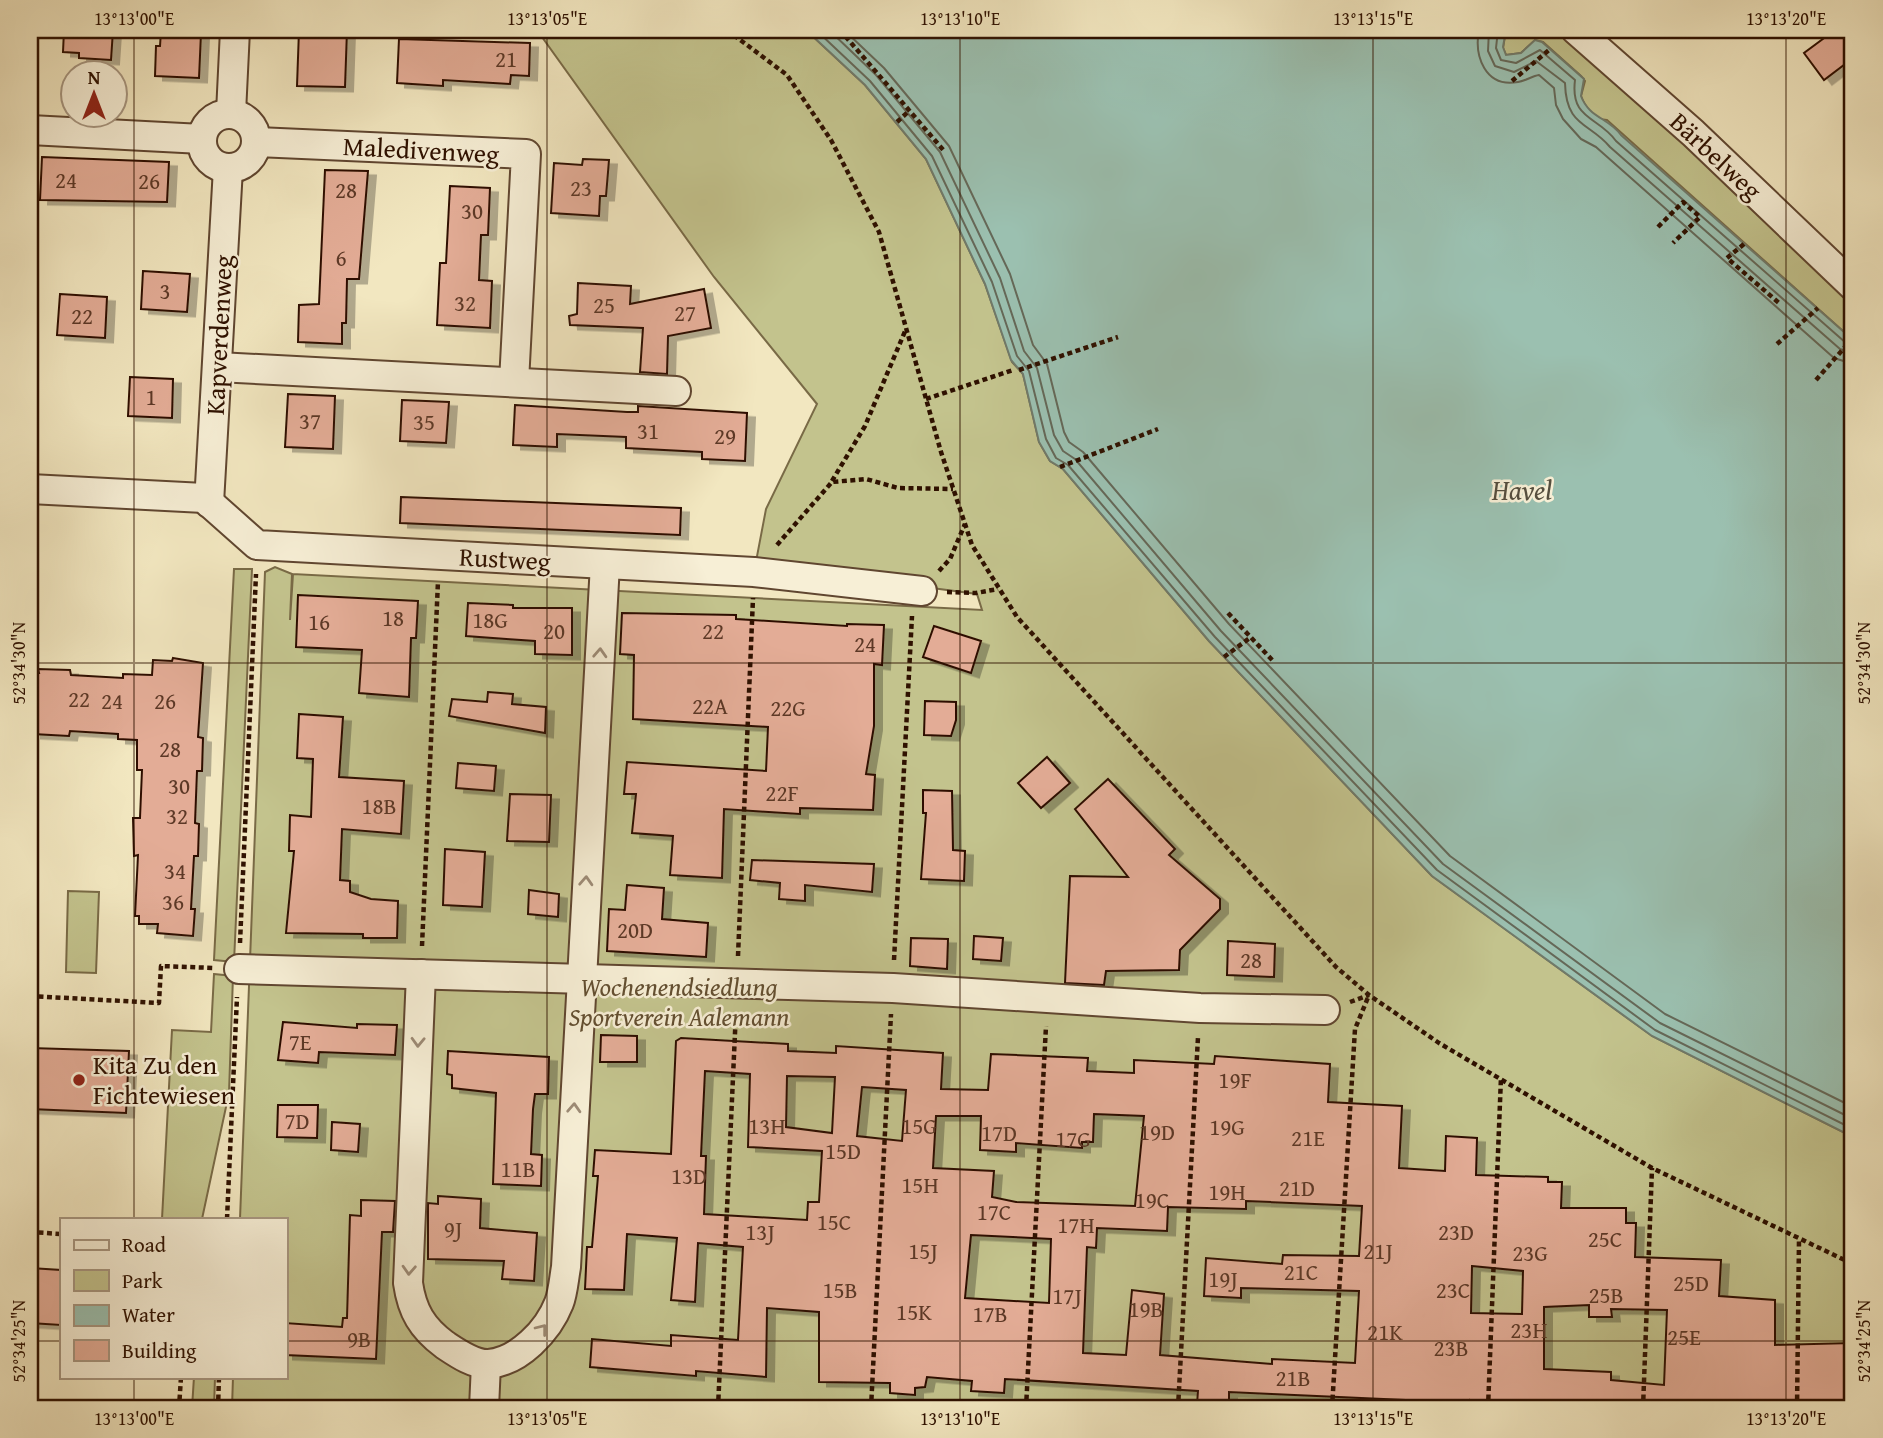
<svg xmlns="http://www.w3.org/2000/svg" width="1883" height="1438" font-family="'Gentium Book Plus',serif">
<defs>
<filter id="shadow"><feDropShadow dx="8" dy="4.5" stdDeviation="0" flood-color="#0004"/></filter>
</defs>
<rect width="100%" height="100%" fill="#f2e7c0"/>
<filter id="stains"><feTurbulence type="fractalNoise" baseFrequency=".00286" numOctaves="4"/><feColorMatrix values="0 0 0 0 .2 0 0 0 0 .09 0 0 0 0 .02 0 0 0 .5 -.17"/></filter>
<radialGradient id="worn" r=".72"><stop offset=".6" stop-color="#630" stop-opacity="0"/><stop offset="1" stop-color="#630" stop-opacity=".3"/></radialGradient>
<g fill="#c3c38d" stroke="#796a46" stroke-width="2">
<polygon points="537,30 806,30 865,85 926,159 985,284 1012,362 1023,374 1039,442 1050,461 1063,469 1209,641 1432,876 1652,1036 1853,1137 1853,1408 232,1408 233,1377 285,1377 285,1219 240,1219 265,572 275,567 292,574 290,620 293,574 982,610 977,594 909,585 754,572 766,509 817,404 714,277"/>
<path d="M1506 30H1564L1853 298V340L1607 120C1595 120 1585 107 1581 96L1585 81 1581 76 1543 42 1535 40 1521 53 1506 55 1503 48Z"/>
<polygon points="234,569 252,569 234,962 214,960"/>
<polygon points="68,891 99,892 96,973 66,972"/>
<polygon points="214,974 233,976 229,1093 202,1219 162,1219 172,1030 211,1032"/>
<polygon points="194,1377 215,1377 214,1408 192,1408"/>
</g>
<path fill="#9bc0b0" stroke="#707a6a" stroke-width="2" d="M806 30H1506L1503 47 1506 55 1521 53 1535 40 1542 42 1584 79 1581 96C1589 118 1609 118 1621 135L1853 340V1137L1652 1036 1432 876 1209 641 1063 469 1050 461 1039 442 1023 374 1011 360 985 284 926 159 865 85Z"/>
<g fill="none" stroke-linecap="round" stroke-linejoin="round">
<g stroke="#656858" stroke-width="2">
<polyline points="816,30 870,81 932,156 992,282 1017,356 1029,371 1046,439 1056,458 1068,465 1215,637 1437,870 1655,1030 1853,1129"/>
<polyline points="829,30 876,75 940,152 1000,278 1024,351 1037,368 1054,435 1063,451 1075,459 1221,631 1443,864 1660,1023 1853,1119"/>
<polyline points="844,30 884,68 949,146 1010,274 1033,345 1047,364 1064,432 1069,442 1083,452 1229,624 1450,856 1665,1014 1853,1107"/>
<path d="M1479 30C1474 56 1485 88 1518 82 1526 81 1532 76 1539 75L1554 88 1556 105 1563 119 1581 139 1596 147 1834 358 1853 364"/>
<path d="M1489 30 1488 51 1495 66 1514 72 1536 61 1565 83C1566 127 1589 122 1610 147L1840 349 1853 354"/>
<path d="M1498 30 1496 48 1501 60 1516 63 1540 50 1575 80C1570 120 1598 116 1616 141L1846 343 1853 345"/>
</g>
</g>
<g fill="#e3ac96" stroke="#2f1100" stroke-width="2" fill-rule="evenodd" filter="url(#shadow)">
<polygon points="64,30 113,30 111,60 79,58 79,53 63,52"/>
<polygon points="299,30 347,30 345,87 297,86"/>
<polygon points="1835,30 1844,30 1853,42 1853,58 1824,80 1804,53"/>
<polygon points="161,31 201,33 199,78 155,76 156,46 160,46"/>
<polygon points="399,39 530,43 529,76 511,75 510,84 443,80 443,86 397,83"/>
<polygon points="42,157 169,162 167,202 40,200"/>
<polygon points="583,159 609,160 606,196 600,196 599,216 551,213 554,163 582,165"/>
<polygon points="325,170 368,171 359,279 347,279 346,323 342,323 342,344 298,342 299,305 319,304"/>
<polygon points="450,186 490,188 488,235 481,235 479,280 492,281 490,328 437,325 440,263 446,263"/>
<polygon points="143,271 190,274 187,312 141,309"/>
<polygon points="578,283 631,286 630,304 704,289 711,328 668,336 667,374 640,372 643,328 570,325 569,316 577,314"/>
<polygon points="60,294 107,297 105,338 57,335"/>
<polygon points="130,377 173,379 172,418 128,416"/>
<polygon points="288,394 335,396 333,449 285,447"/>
<polygon points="402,400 449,402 446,443 400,441"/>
<polygon points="515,405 627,412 638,412 638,406 747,413 745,461 702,459 702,452 626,448 626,437 557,434 557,447 513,445"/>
<polygon points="401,497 681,508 680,535 400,523"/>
<polygon points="298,595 418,601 416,638 411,638 409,697 359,693 362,650 296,647"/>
<polygon points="468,603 513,605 513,608 572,608 572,655 535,654 535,641 466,636"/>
<polygon points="622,613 736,615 736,619 847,626 847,624 884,625 882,665 874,664 874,726 866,774 875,775 873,810 800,808 800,814 724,809 722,878 670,875 673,836 632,833 636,794 624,794 627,762 766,771 768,727 633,719 634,655 620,654"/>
<polygon points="934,626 981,641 971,673 923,657"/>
<polygon points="173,658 203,663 198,737 203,738 202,771 197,771 195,823 199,824 198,856 194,856 191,909 195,909 193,936 157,933 158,924 139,924 139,916 135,916 138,855 134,856 133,818 140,818 142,770 137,770 137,740 118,739 118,734 70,731 69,736 33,734 33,729 30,728 30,673 39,673 38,669 70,670 71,675 123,678 123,674 152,675 153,660 172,661"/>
<polygon points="488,692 513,694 512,704 546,707 545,733 449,716 452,699 487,702"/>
<polygon points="925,701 956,702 956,720 951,736 924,735"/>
<polygon points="299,714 343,717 339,777 404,781 401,834 342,829 340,880 350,881 350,892 371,899 398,901 397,938 363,938 363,934 286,933 294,851 289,851 290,815 311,817 313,759 297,758"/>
<polygon points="1047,757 1070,783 1041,808 1018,783"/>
<polygon points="458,763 496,766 494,791 456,788"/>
<polygon points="1108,779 1175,849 1169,855 1220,899 1220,909 1180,950 1179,970 1106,971 1104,985 1065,983 1070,876 1128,877 1075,809"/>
<polygon points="923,790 952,791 953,850 965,851 964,881 921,879 926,813 923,813"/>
<polygon points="510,794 551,795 549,842 507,841"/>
<polygon points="445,849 485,852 482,907 443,905"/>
<polygon points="752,860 874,864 872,892 805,885 805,901 779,899 780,883 750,880"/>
<polygon points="627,885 664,888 662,919 708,923 706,957 607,951 609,909 625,910"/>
<polygon points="529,890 559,894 558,917 528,914"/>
<polygon points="974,936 1003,938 1001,961 973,959"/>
<polygon points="911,938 948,939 947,969 910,966"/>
<polygon points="1228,941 1275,944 1274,977 1227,975"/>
<polygon points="283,1022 357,1028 357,1024 397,1025 395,1055 319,1052 318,1063 278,1060"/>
<polygon points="601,1035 637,1036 637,1062 600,1062"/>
<path d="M681 1038 788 1044V1051L836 1053V1046L943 1053 941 1089 988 1090 991 1054 1088 1058 1087 1071 1134 1073V1060L1214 1064 1215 1056 1330 1064 1328 1102 1402 1106 1399 1168 1445 1171 1446 1136 1477 1138 1476 1175 1548 1177V1182H1562L1561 1208H1626V1223H1636L1635 1257 1721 1260 1719 1296 1775 1300V1345L1853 1343V1408H1519L1470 1400V1406L1437 1405 1428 1401 1229 1392V1407L1197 1404 1198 1391 1005 1379 1004 1393 971 1391 972 1381 927 1377 925 1387 915 1388V1395L890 1393V1383L819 1382V1312L767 1308 766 1377 696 1371V1376L590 1367 592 1339 671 1346V1335L738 1340 743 1247 698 1243 695 1302 671 1300 677 1238 627 1234 624 1290 585 1289 587 1247H592L598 1176H593L595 1150 671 1154 676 1041ZM705 1071 750 1074 748 1147 822 1151 819 1202H808L807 1220 704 1214 706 1156H701ZM787 1076 835 1077 832 1133 786 1127ZM862 1087 906 1090 902 1141 857 1136ZM1094 1114 1144 1116 1135 1206 1016 1202 992 1197 994 1171 933 1168 936 1116H981L980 1150 1016 1152V1143L1082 1148V1142H1093ZM1246 1201 1362 1206 1359 1256 1283 1255 1282 1264 1206 1258 1204 1296 1241 1298V1288L1359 1291 1355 1363 1272 1359V1364L1160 1355 1164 1294 1132 1290 1126 1355 1083 1353 1087 1247 1096 1248 1097 1228 1167 1231 1168 1207 1246 1209ZM971 1235 1051 1239 1049 1303 965 1298ZM1472 1266 1523 1271 1522 1314 1471 1313ZM1589 1305V1317H1612L1611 1309 1667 1310 1664 1385 1611 1380V1372L1544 1369V1307Z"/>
<polygon points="30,1048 129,1051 126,1113 30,1109"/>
<polygon points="448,1051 549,1057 548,1094 535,1094 533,1109 531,1154 542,1155 541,1186 493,1184 496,1093 452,1088 452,1075 447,1074"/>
<polygon points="278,1105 318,1105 317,1138 277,1137"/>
<polygon points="332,1122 360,1124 358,1152 331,1150"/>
<polygon points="438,1196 481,1199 480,1228 537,1233 534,1281 502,1279 504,1261 428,1259 428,1203 438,1204"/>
<polygon points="361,1200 395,1201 393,1232 382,1232 376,1359 285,1355 285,1323 342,1327 343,1318 347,1318 350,1215 361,1216"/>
<polygon points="30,1268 61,1270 61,1325 30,1323"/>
</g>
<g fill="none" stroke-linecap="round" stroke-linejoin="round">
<defs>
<g id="minor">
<polyline points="1576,30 1693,133 1853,286"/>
<polyline points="231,113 235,30"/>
<circle cx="229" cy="141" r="27"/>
<polyline points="30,130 202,139"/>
<polyline points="257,142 526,154 514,382"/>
<polyline points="218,367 676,391"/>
<polyline points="30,489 204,498 257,545 754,572 922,591"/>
<polyline points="209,503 228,168"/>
<polyline points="239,969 893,988 1200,1008 1325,1010"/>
<path d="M421 974 408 1283C412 1311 422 1328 445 1345 457 1353 474 1365 489 1364 519 1361 548 1331 559 1303 563 1293 564 1278 566 1267L605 564"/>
<polyline points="484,1408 486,1364"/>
</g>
</defs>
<use href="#minor" stroke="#604630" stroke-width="32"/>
<g stroke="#2f1100" stroke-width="4.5" stroke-dasharray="5 3.5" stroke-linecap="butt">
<polyline points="727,30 787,75 831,140 879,232 941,452 972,545 1017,617 1336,967 1369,995 1439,1043 1652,1168 1853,1264"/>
<polyline points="840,30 945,152"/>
<polyline points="1512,81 1549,50"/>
<polyline points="897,122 909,111"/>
<polyline points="1658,227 1683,202 1700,217 1673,243"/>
<polyline points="1744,244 1727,258 1779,303"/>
<polyline points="1777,344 1818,308"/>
<polyline points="1019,370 1118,337"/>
<polyline points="1816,380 1852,339"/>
<polyline points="926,399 1013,370"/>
<polyline points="1060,467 1158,429"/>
<polyline points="832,481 865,426 906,329"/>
<polyline points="777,545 832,482 866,479 898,488 953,489"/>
<polyline points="939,571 950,559 965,524"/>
<polyline points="947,592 976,593 998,589"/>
<polyline points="1228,613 1274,662"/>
<polyline points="1224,657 1251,637"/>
<polyline points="240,943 256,574"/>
<polyline points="422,946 438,581"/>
<polyline points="738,956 753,598"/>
<polyline points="894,960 912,616"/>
<polyline points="30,996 159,1003 161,966 214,968"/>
<polyline points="1350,1002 1369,995"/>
<polyline points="227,1219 237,997"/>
<polyline points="30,1232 61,1234"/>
<polyline points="179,1408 181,1377"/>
<polyline points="218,1408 219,1377"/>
<polyline points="718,1408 736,1011"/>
<polyline points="871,1408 891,1014"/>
<polyline points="1026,1408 1046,1026"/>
<polyline points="1178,1408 1198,1037"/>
<polyline points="1332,1408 1355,1029 1369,995"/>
<polyline points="1488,1408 1501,1077"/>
<polyline points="1643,1408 1652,1168"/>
<polyline points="1797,1408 1799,1240"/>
</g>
<use href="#minor" stroke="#f7efd6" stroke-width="28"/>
</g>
<defs><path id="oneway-chevron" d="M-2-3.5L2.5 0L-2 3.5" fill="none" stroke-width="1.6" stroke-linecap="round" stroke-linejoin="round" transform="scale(1.75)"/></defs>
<g stroke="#9d8b76">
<use href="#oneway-chevron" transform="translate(600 653) rotate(-87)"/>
<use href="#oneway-chevron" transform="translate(586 881) rotate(-87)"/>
<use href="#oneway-chevron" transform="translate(418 1042) rotate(92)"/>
<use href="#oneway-chevron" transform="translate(574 1108) rotate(-87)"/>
<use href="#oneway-chevron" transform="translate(409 1270) rotate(93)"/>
<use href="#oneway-chevron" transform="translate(542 1329) rotate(-52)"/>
</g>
<path fill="none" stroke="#2f1100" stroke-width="2" stroke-opacity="0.45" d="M134 30V1219M547 30V1408M960 30V1408M1373 30V1408M1786 30V1408M30 663H1853M30 1341H61M285 1341H1853M134 1377V1408"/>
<circle fill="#8f2418" stroke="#f7efd6" stroke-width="2.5" cx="79" cy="1080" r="7"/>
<g text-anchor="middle" stroke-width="5" stroke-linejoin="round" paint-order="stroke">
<g font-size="23" fill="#5c3826">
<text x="506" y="67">21</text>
<text x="66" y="188">24</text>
<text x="149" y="189">26</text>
<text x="581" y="196">23</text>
<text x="346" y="198">28</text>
<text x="472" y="219">30</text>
<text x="341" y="266">6</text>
<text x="165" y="299">3</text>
<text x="465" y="311">32</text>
<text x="604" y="313">25</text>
<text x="685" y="321">27</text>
<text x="82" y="324">22</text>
<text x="151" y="405">1</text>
<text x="310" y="429">37</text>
<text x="424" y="430">35</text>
<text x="648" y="439">31</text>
<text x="725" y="444">29</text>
<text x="393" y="626">18</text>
<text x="490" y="628">18G</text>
<text x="319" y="630">16</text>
<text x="554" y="639">20</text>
<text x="713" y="639">22</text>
<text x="865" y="652">24</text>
<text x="79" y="707">22</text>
<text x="112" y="709">24</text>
<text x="165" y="709">26</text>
<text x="710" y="714">22A</text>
<text x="788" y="716">22G</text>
<text x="170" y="757">28</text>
<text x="179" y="794">30</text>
<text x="782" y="801">22F</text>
<text x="379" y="814">18B</text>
<text x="177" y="824">32</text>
<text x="175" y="879">34</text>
<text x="173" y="910">36</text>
<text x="635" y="938">20D</text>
<text x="1251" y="968">28</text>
<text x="300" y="1050">7E</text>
<text x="1235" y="1088">19F</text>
<text x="297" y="1129">7D</text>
<text x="767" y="1134">13H</text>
<text x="919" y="1134">15G</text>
<text x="1227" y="1135">19G</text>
<text x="1157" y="1140">19D</text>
<text x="999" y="1141">17D</text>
<text x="1308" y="1146">21E</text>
<text x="1073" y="1147">17G</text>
<text x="843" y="1159">15D</text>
<text x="518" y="1177">11B</text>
<text x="689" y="1184">13D</text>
<text x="920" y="1193">15H</text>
<text x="1297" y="1196">21D</text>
<text x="1227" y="1200">19H</text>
<text x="1152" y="1208">19C</text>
<text x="994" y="1220">17C</text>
<text x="834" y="1230">15C</text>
<text x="1076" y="1233">17H</text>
<text x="453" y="1237">9J</text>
<text x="760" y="1240">13J</text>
<text x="1456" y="1240">23D</text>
<text x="1605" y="1247">25C</text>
<text x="923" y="1259">15J</text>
<text x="1378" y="1259">21J</text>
<text x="1530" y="1261">23G</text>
<text x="1301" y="1280">21C</text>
<text x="1223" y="1287">19J</text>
<text x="1691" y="1291">25D</text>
<text x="840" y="1298">15B</text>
<text x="1453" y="1298">23C</text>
<text x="1606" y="1303">25B</text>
<text x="1067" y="1304">17J</text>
<text x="1146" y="1317">19B</text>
<text x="914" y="1320">15K</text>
<text x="990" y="1322">17B</text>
<text x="1529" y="1338">23H</text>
<text x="1385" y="1340">21K</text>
<text x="1684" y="1345">25E</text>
<text x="359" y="1347">9B</text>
<text x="1451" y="1356">23B</text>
<text x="1293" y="1386">21B</text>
</g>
<g font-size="26" fill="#2f1100" stroke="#f7efd6">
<text transform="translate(421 150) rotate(3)" y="9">Maledivenweg</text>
<text transform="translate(1716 156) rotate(43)" y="9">Bärbelweg</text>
<text transform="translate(219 335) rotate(-87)" y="9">Kapverdenweg</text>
<text transform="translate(505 559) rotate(3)" y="9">Rustweg</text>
</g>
<g font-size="26" font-style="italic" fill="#634f31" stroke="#f7efd6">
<text x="679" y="996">Wochenendsiedlung<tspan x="679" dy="30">Sportverein Aalemann</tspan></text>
</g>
<g font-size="26" fill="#2f1100" stroke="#f7efd6" text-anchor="start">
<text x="93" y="1074">Kita Zu den<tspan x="93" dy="30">Fichtewiesen</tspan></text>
</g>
<g font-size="28" font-style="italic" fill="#554e3e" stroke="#f7efd6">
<text x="1522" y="500">Havel</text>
</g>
</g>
<rect width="1883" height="1438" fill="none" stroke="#f2e7c0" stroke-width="77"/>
<rect x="60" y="1218" width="228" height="161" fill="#f7efd6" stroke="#a79680" stroke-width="2"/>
<rect x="74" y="1240" width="35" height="10" fill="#f7efd6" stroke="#a79680" stroke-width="2"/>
<text x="122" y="1252" font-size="21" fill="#2f1100">Road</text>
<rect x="74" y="1270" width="35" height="21" fill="#c3c38d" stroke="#a79680" stroke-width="2"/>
<text x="122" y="1288" font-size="21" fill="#2f1100">Park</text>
<rect x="74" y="1305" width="35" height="21" fill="#9bc0b0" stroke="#a79680" stroke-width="2"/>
<text x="122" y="1322" font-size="21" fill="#2f1100">Water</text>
<rect x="74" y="1340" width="35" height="21" fill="#e3ac96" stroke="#a79680" stroke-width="2"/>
<text x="122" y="1358" font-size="21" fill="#2f1100">Building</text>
<g transform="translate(94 94)"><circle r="33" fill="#f7efd6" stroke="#a79680" stroke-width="2"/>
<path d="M0-5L12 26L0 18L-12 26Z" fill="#8f2418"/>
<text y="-10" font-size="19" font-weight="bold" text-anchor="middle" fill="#2f1100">N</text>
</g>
<rect x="38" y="38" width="1806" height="1362" fill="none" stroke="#2f1100" stroke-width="2.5"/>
<g font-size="18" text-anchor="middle" fill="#2f1100">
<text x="134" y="25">13°13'00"E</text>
<text x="547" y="25">13°13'05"E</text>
<text x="960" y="25">13°13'10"E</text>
<text x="1373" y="25">13°13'15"E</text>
<text x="1786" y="25">13°13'20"E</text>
<text transform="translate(19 663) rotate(-90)" y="6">52°34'30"N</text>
<text transform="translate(1864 663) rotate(-90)" y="6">52°34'30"N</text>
<text transform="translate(19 1341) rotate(-90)" y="6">52°34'25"N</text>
<text transform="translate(1864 1341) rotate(-90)" y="6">52°34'25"N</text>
<text x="134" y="1425">13°13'00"E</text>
<text x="547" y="1425">13°13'05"E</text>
<text x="960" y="1425">13°13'10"E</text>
<text x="1373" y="1425">13°13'15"E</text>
<text x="1786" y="1425">13°13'20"E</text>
</g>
<rect width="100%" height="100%" filter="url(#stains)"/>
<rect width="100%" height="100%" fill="url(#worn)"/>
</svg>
